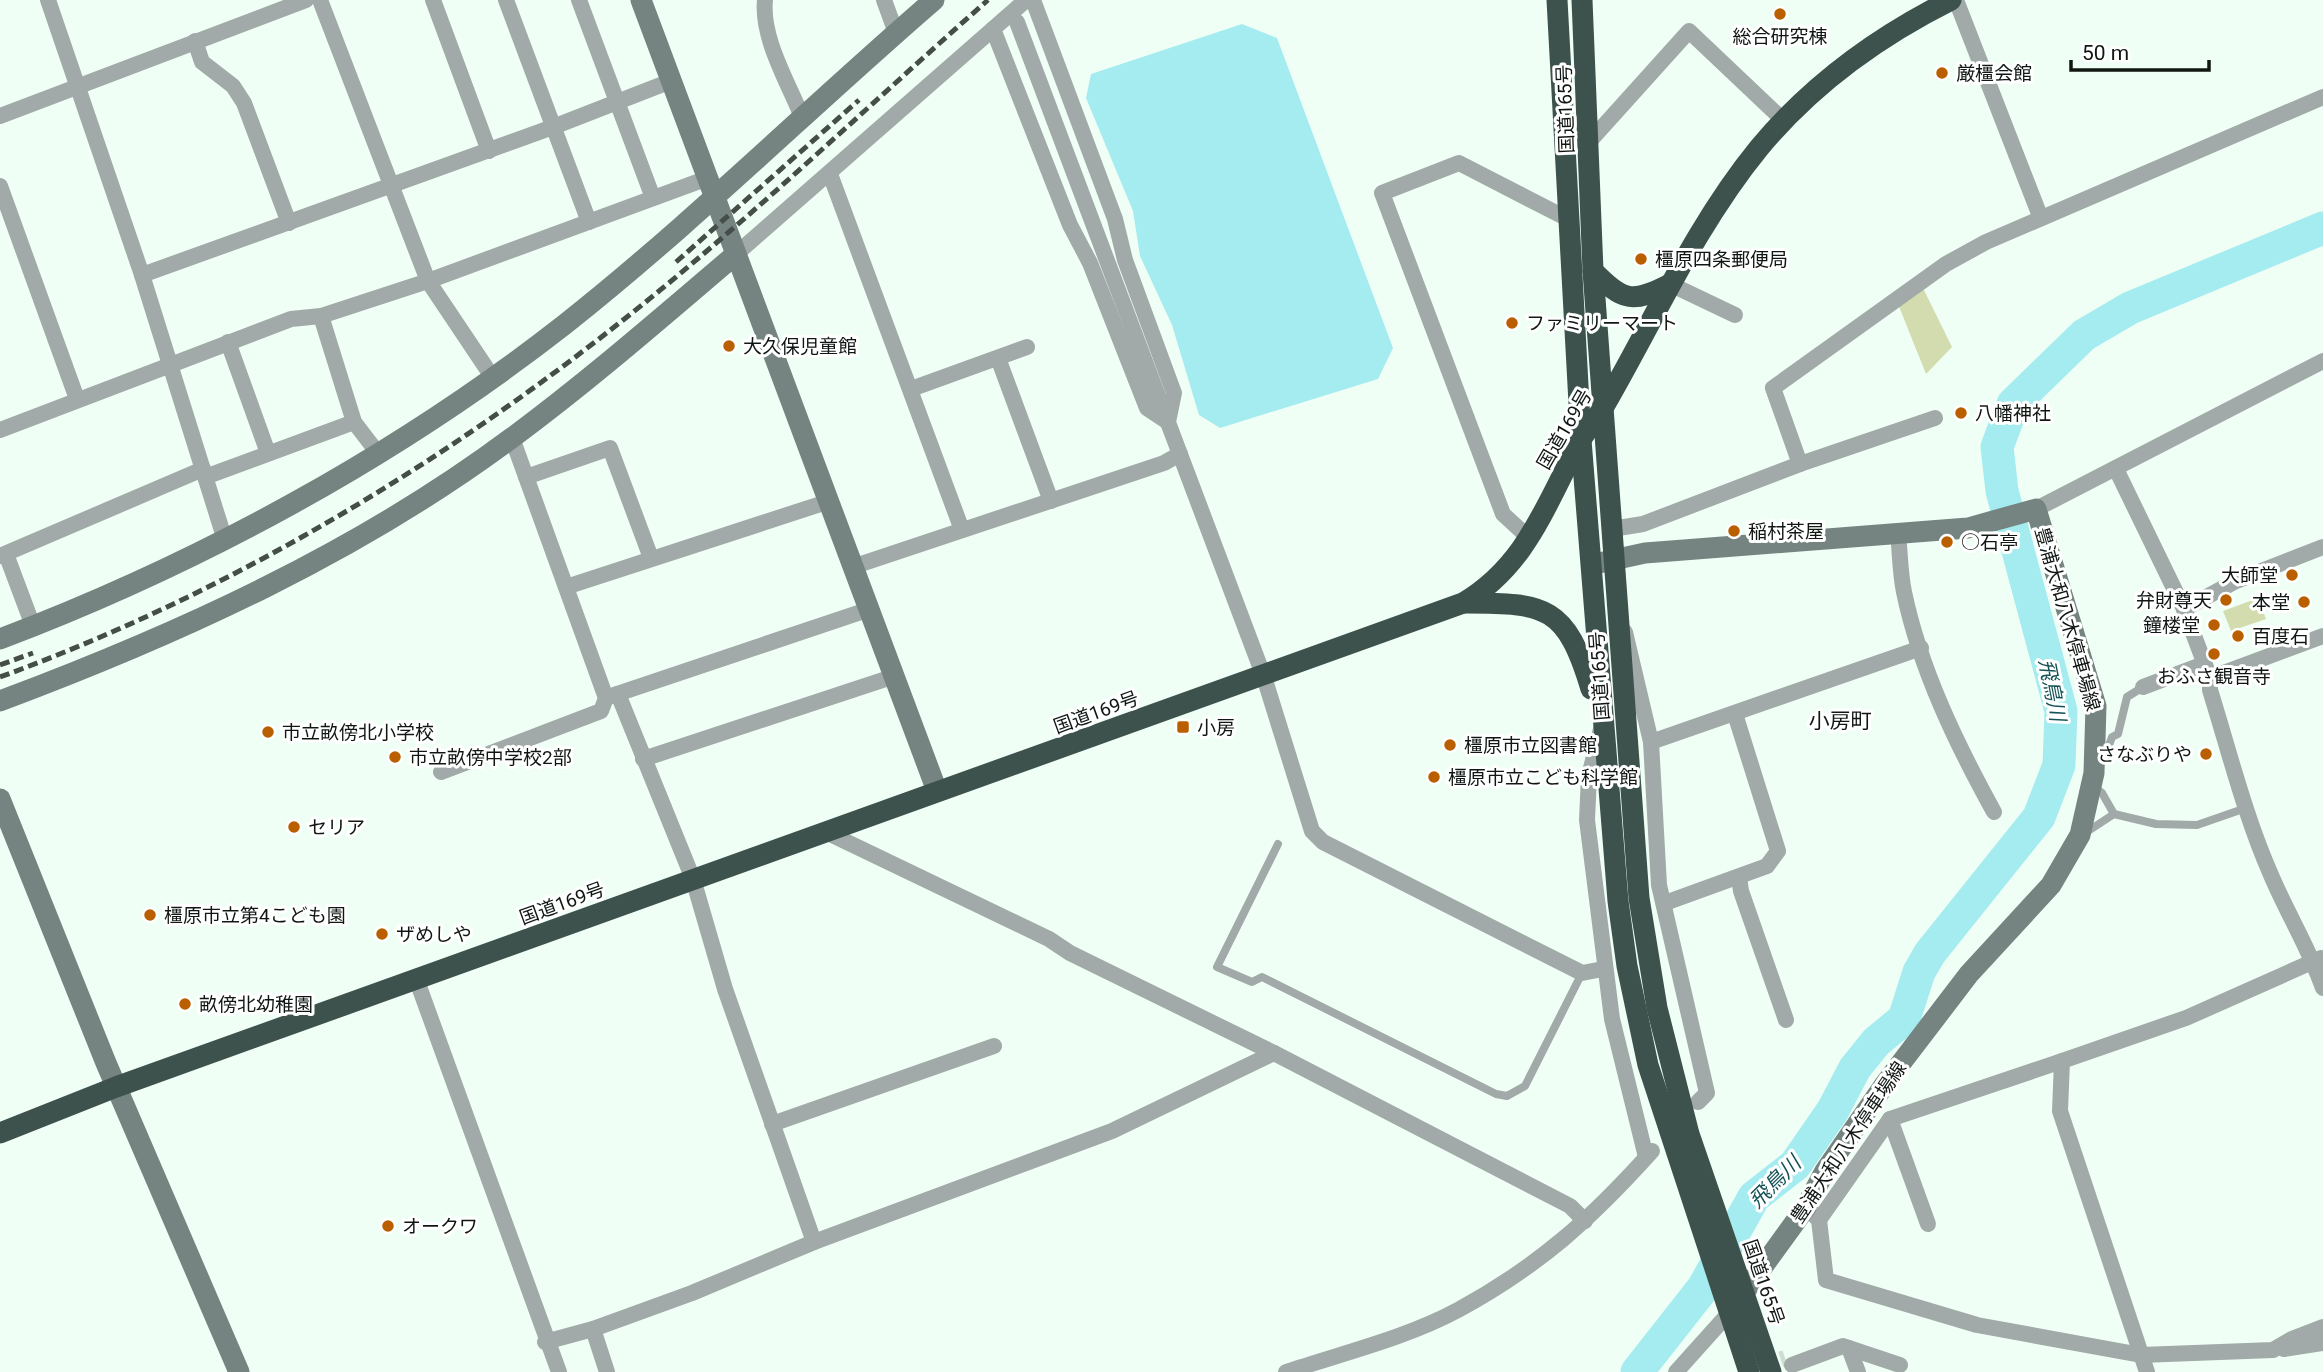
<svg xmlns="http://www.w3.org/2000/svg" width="2323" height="1372" font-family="Roboto,'Noto Sans JP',sans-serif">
<rect width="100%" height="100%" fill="#f0fff6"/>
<g fill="#d3dcaf">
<polygon points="1920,282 1952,347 1926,374 1896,299"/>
<polygon points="2258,598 2266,619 2231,631 2223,611"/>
</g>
<polygon fill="#a5ecf0" points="1242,24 1277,38 1393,348 1378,379 1220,428 1199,415 1172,325 1140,256 1133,211 1086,98 1091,74"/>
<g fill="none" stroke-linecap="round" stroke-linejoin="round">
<polyline stroke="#a5ecf0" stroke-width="33" points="1637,1372 1703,1288 1754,1197 1795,1165 1833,1110 1855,1068 1876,1042 1904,1019 1919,972 1930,953 2039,817 2059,765 2061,711 2002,491 1997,447 2013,404 2084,335 2130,308 2323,228"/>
<polyline stroke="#cedcd4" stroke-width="16" stroke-dasharray="16 8" stroke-linecap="butt" points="1758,1367 1785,1358"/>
<g stroke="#a1aaa8" stroke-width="8">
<polyline points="2098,758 2107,751 2112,737 2118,734 2127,697 2143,687"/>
<polyline points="2093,786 2102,793 2114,814 2156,824 2197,825 2246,808"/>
<polyline points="2085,833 2114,814"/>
<polyline points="1278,844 1217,967 1252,982 1262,977 1496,1094 1507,1096 1525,1086 1582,973"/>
</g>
<g stroke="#a1aaa8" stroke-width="16">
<polyline points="48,0 142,275 224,537"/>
<polyline points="320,0 428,281 493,378"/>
<polyline points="433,0 489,151"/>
<polyline points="506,0 589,222"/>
<polyline points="579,0 653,198"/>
<path d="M765 0C761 38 788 82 802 117"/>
<polyline points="884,0 896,33"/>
<polyline points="1026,0 993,29 1070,225 1090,263 1147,408 1168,422 1174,393 1125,260 1115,219 1033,0"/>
<polyline points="1956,0 2040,216"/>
<polyline points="1017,22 1264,677 1312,831 1323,842 1582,973 1603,969"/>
<polyline points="195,41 202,62 233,86 244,103 289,223"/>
<polyline points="0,116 306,0"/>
<polyline points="1589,142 1689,31 1783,120"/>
<polyline points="830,174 962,530"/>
<polyline points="0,186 77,399"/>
<polyline points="735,255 993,29"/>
<polyline points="142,275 553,127 671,81"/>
<polyline points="1670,284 1735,315"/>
<polyline points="321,316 354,422 377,452"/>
<polyline points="228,342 268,453"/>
<polyline points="998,358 1051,501"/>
<polyline points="911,389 1027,347"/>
<polyline points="0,430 291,319 321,316 428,281 708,178"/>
<polyline points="1800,464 1935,418"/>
<path d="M2116 469 2184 609 2210 678V690C2229 751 2245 816 2271 875 2287 913 2309 948 2323 988"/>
<polyline points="205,477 354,422"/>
<polyline points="526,477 610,448 651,558"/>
<polyline points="2036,509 2323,361"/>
<polyline points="1612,529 1643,524 1800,464 1773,388 1946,264 1986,242 2323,97"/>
<path d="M1898 533C1900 552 1900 573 1904 592 1920 669 1957 745 1994 812"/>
<polyline points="1530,539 1503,514 1382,193 1459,163 1568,219"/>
<polyline points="6,554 33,626"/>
<polyline points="0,556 203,469"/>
<polyline points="855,566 1164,463 1180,454"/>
<polyline points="566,587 830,501"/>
<polyline points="2184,609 2236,581 2323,547"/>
<polyline points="1625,632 1651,742 1659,885 1707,1093 1698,1102"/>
<polyline points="2210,678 2323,636"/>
<polyline points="2143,687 2204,664"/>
<polyline points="618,694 693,879 725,989 814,1242"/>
<polyline points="608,697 870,609"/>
<polyline points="1601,729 1589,776 1587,820 1612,1019 1646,1157"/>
<polyline points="1651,742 1921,648"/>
<polyline points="643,759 895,676"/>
<polyline points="441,772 601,711 606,698 512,438"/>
<polyline points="826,832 1049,939 1070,953 1274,1053 1570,1206 1585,1221"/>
<polyline points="1739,877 1741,891 1786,1020"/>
<polyline points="1665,903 1767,866 1778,851 1735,714"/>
<polyline points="417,981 559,1372"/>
<polyline points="2062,1061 2186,1018 2321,958"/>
<polyline points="1890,1119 1928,1224"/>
<polyline points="772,1124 994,1046"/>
<polyline points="1812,1213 1819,1220 1826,1280 1977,1325 2141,1355 2273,1350 2292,1339 2323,1327"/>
<polyline points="1819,1220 1890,1119 2062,1061 2060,1111 2147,1372"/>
<polyline points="593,1329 607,1372"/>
<polyline points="545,1342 593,1329 692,1293 814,1242 1112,1131 1274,1053"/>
<polyline points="1849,1348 1900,1365"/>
<polyline points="2284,1349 2323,1343"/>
<polyline points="1792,1365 1843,1346 1849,1348 1858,1372"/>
<path d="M1286 1372C1343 1353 1406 1338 1458 1310 1539 1266 1591 1219 1652 1151"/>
<polyline points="1676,1372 1729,1313"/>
</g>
<g stroke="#768481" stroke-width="21">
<polyline points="641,0 937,791"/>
<polyline points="1599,563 1645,553 1968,528 2036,509 2096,706 2094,773 2080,835 2051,885 1969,974 1885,1084 1825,1171 1806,1207 1735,1305"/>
<path d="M0 639C200 563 395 457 564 325 693 223 810 107 934 0"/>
<path d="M0 701C179 634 359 552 513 437 590 380 662 317 735 255"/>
<polyline points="0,799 106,1063 239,1372"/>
</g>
<g stroke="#3e524d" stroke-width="21">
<polyline points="1557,0 1581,440 1618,901 1627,966 1648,1065 1749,1372"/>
<polyline points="1582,0 1593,271 1639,898 1657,1008 1689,1134 1771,1372"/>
<path d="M1593 271C1623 301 1632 304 1670 284"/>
<path d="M1465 603C1547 603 1566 606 1591 689"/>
<path d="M0 1133 116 1087 1463 603C1527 565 1545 505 1579 443 1587 429 1598 417 1606 403 1655 318 1696 225 1759 148 1812 84 1877 37 1951 0"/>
</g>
<g stroke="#444d48" stroke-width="5" stroke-dasharray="10 5" stroke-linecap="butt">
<polyline points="676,262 859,100"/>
<polyline points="0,665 33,653"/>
<path d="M0 677C219 597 421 477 604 335 738 231 861 112 988 0"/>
</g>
</g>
<g fill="#ba5f00" stroke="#fff" stroke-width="2.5">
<circle cx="1780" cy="14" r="7"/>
<circle cx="1942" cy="73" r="7"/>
<circle cx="1641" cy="259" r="7"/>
<circle cx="1512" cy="323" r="7"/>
<circle cx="729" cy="346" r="7"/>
<circle cx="1961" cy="413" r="7"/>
<circle cx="1734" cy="531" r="7"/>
<circle cx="1947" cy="542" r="7"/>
<circle cx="2292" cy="575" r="7"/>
<circle cx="2226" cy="600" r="7"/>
<circle cx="2304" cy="602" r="7"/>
<circle cx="2214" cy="625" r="7"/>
<circle cx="2238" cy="636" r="7"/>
<circle cx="2214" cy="654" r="7"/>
<rect x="1176" y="720" width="14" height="14" rx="3.5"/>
<circle cx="268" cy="732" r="7"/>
<circle cx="1450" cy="745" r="7"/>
<circle cx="2206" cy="754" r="7"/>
<circle cx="395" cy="757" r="7"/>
<circle cx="1434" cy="777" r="7"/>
<circle cx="294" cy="827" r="7"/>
<circle cx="150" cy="915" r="7"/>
<circle cx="382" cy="934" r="7"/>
<circle cx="185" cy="1004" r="7"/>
<circle cx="388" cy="1226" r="7"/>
</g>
<g text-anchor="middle" stroke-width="6" stroke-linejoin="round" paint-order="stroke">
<g font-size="19" fill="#101713" stroke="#fff" text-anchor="start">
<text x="1780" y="43" text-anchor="middle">総合研究棟</text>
<text x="1956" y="80">厳橿会館</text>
<text x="1655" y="266">橿原四条郵便局</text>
<text x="1526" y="330">ファミリーマート</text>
<text x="743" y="353">大久保児童館</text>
<text x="1975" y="420">八幡神社</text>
<text x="1748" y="538">稲村茶屋</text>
<text x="1961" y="549">○石亭</text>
<text x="2278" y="582" text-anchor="end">大師堂</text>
<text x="2212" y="607" text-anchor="end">弁財尊天</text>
<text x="2290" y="609" text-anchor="end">本堂</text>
<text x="2200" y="632" text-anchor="end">鐘楼堂</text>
<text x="2252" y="643">百度石</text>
<text x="2214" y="683" text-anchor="middle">おふさ観音寺</text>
<text x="1197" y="734">小房</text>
<text x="282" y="739">市立畝傍北小学校</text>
<text x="1464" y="752">橿原市立図書館</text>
<text x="2192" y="761" text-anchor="end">さなぶりや</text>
<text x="409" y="764">市立畝傍中学校2部</text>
<text x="1448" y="784">橿原市立こども科学館</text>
<text x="308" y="834">セリア</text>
<text x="164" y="922">橿原市立第4こども園</text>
<text x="396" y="941">ザめしや</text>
<text x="199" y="1011">畝傍北幼稚園</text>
<text x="402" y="1233">オークワ</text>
</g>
<g font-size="19" fill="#101713" stroke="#fff">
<text transform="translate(1565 109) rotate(-92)" y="7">国道165号</text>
<text transform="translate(1564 429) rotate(-60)" y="7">国道169号</text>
<text transform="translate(2068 619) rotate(74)" y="7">豊浦大和八木停車場線</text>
<text transform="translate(1599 676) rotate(-94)" y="7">国道165号</text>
<text transform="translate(1096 712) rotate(-20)" y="7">国道169号</text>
<text transform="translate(562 903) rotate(-20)" y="7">国道169号</text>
<text transform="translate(1848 1142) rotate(-56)" y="7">豊浦大和八木停車場線</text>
<text transform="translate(1764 1282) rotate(71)" y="7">国道165号</text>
</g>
<g font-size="21" font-style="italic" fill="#155356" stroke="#fff">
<text transform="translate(2052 690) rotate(79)" y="7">飛鳥川</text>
<text transform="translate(1775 1182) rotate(-45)" y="7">飛鳥川</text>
</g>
<g font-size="21" fill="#101713" stroke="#fff">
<text x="1840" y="728">小房町</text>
</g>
</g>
<path d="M2071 60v10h138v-10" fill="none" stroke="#101713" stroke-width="3.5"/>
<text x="2082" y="60" font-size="21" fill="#101713" stroke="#ffffff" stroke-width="5" paint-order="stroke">50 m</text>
</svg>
